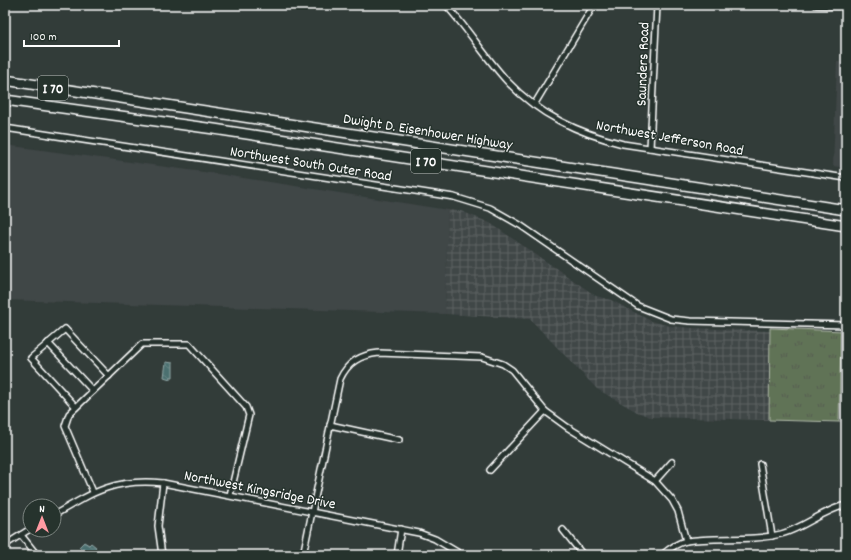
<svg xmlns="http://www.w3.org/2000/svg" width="851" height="560" font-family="Dekko,sans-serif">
<defs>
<pattern id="industrial-grid" width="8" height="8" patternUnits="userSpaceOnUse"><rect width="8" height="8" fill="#404647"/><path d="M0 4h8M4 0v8" fill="none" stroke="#5d6263"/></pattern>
<pattern id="grass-tufts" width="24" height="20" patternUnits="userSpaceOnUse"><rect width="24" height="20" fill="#617356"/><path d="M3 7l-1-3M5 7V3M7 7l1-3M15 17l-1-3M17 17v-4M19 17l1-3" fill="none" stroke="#545c50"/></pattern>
<pattern id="water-waves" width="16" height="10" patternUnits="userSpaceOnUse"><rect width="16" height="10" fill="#4b706f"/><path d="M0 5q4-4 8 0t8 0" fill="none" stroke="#668585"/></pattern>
</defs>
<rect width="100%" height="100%" fill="#323c39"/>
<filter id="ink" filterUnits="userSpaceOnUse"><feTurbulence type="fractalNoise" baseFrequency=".025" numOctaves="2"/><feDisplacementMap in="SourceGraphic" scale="8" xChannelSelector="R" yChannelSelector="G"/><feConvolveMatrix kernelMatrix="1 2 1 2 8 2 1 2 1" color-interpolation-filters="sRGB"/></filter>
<g filter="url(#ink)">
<g fill="#404647">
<polygon points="837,61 846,61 846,168 833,166"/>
<polygon points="5,145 218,174 448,210 445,314 5,300"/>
<polygon points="841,334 846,334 846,423 839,422"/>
</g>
<polygon fill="url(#industrial-grid)" points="448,210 461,211 490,223 596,296 611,300 651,321 670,326 691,328 770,331 769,420 650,417 637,412 597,389 530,319 445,314"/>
<polygon fill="url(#grass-tufts)" stroke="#b0b9aa" points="770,328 844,331 844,334 841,335 839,422 769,420"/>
<g fill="url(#water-waves)" stroke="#93a9a9">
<polygon points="166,362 173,363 173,377 170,377 170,379 164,377"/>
<polygon points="84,542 89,545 91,543 96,547 90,554 79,547"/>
</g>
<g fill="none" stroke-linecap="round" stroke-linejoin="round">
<defs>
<g id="street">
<path d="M446 5C468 29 485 57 507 81 539 115 578 133 623 144L846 178"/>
<polyline points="816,5 846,6"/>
<polyline points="534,105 594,5"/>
<polyline points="5,128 454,197 490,208 520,225 638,306 671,319 690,321 846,325"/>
<polyline points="650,148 657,5"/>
<polyline points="48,343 93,391"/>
<polyline points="76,407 31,358 65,329 109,376"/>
<polyline points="330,425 399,440"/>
<polyline points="760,464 772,536"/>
<polyline points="490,470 545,411"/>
<polyline points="655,481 672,462"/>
<polyline points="93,492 65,426 69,414 142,344 189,344 246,407 249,415 230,495"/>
<path d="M54 515C93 492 115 478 163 483L419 533 435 539 462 555"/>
<polyline points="563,530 583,555"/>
<polyline points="21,535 37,555"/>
<polyline points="5,545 30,529"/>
<polyline points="162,555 158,526 163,483"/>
<path d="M303 555 340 379C348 362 360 355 379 353L482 357 503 364 512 370 545 411 567 427 655 481 672 500 678 511 686 541"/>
<polyline points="397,555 401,529"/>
<path d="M662 555C669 549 677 543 686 541 717 536 750 542 781 534 804 528 823 510 846 505"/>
</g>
<g id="highway">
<polyline points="5,80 846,210"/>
<polyline points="5,100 214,129 846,226"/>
</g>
</defs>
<use href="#street" stroke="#fff" stroke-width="8"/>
<use href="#highway" stroke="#fff" stroke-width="12"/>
<use href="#street" stroke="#26332d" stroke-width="5"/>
<use href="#highway" stroke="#26332d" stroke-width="9"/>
</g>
</g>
<g text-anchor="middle" stroke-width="3" stroke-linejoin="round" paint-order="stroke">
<g fill="#26332d" stroke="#bec2c0" stroke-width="1">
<rect x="38" y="76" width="30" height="24" rx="3"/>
<rect x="411" y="149" width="30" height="24" rx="3"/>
</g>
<g font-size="14" font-weight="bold" fill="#fff">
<text x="53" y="93">I 70</text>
<text x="426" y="166">I 70</text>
</g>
<g font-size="15" fill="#fff" stroke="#26332d">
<text transform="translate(642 64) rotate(-88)" y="5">Saunders Road</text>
<text transform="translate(428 131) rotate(9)" y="5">Dwight D. Eisenhower Highway</text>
<text transform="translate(670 137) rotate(10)" y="5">Northwest Jefferson Road</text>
<text transform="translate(311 163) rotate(9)" y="5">Northwest South Outer Road</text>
<text transform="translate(260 489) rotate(11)" y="5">Northwest Kingsridge Drive</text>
</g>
</g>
<rect width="851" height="560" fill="none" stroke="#26332d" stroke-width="20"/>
<rect x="10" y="10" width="831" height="540" fill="none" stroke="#fff" stroke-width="1.5" filter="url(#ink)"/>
<g transform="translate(42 518)"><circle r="19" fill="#26332d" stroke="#7d8581"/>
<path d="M0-3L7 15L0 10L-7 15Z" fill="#ff9aa2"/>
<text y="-6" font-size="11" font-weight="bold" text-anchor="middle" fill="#ffffff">N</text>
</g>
<path d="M24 40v6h95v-6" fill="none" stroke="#ffffff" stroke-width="2"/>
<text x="30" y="40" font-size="12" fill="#ffffff" stroke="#26332d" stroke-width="3" paint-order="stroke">100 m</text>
</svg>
